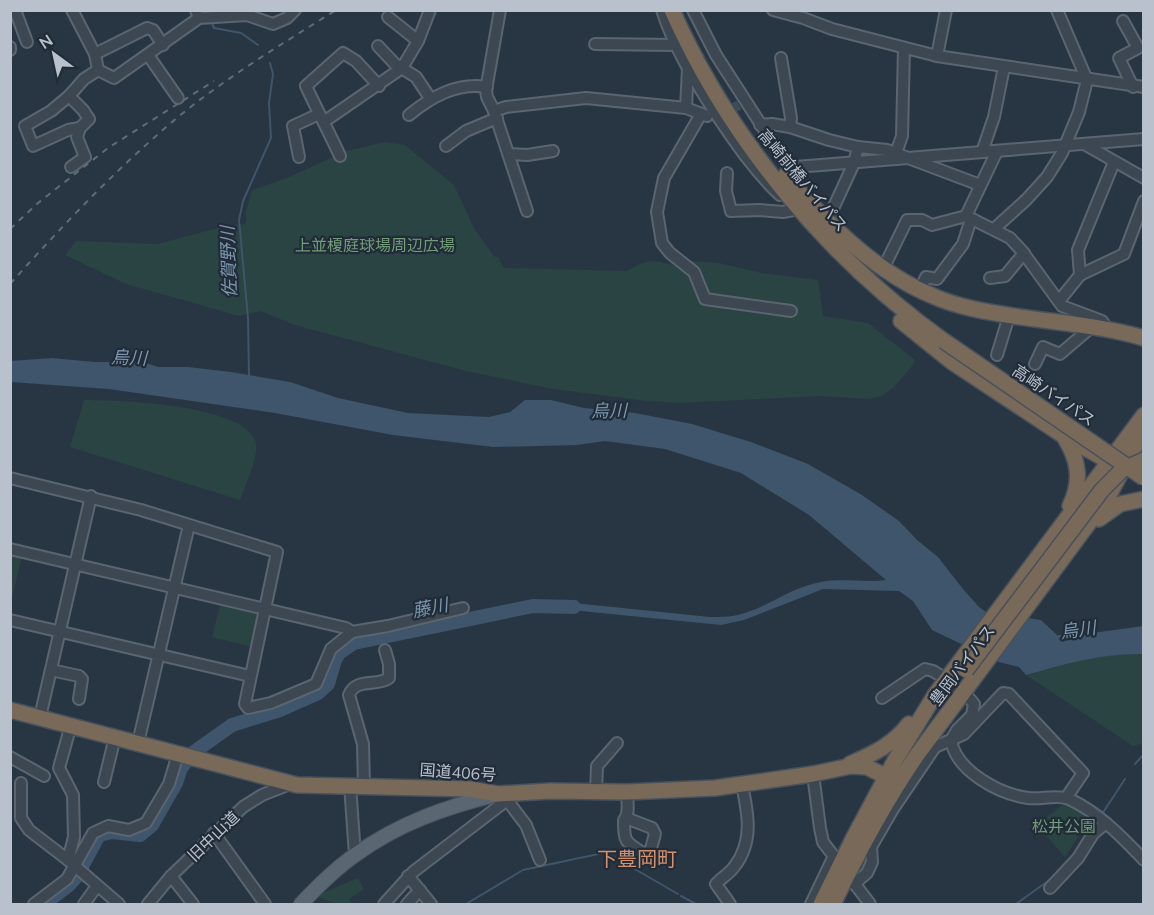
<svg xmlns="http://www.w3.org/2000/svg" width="1154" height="915" font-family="Mulish,'Noto Sans JP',sans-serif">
<rect width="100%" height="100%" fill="#283643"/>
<g fill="#2a4343">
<path d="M385 142 405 145 454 185 475 230 495 257H498L504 268 627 271C656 254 654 263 684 267L691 261 719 263 762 273 818 280 823 316 868 323 915 360 913 365 893 388 882 396 868 399 820 396 680 403 647 401 553 389 466 371 295 325 260 311 239 316 126 284 65 255 76 241 158 244 229 225 246 224V211L252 190 287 178 346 151Z"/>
<path d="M84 400C117 400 247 404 256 443 259 456 245 486 240 500L70 447Z"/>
<polygon points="11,553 22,556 11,602"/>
<polygon points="223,603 258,611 261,616 253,647 212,637 220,605"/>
<polygon points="1122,653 1143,654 1143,743 1133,746 1026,675 1078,661"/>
<polygon points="1067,801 1092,816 1065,857 1037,825"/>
<polygon points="358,878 364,889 349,899 352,904 335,904 315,896"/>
</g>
<path fill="#3e556b" d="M52 358 94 362H143L158 367H188L231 372 290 382 338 398 408 413 489 417 510 412 525 400H551L584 408 635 413 692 424 751 442 808 464 862 495 899 521 917 540 938 557 963 589 979 607 986 612 1041 620 1057 635 1071 636 1143 626V654C1103 653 1065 664 1026 675L1019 667 999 662 932 630 913 601 899 591 823 589 744 620 721 625 561 609 556 605 574 603 710 617C719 617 729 617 738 615 767 608 791 587 821 582 842 578 865 583 886 580L809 515 741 473 665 449 605 441 577 445 493 447 393 435 275 413 109 389 11 382 10 361Z"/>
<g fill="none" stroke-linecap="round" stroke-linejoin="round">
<g stroke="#3e556b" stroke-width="2">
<polyline points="211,21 214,28 241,33 258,45"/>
<polyline points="249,377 248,318 239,220 243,201 271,138 269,103 273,74 270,63"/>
<polyline points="1135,764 1144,754"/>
<polyline points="1102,814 1125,779"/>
<polyline points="681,896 696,904"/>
<polyline points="466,904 523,870 603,853 607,853 678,894"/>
<polyline points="1016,904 1055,876"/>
</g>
<polyline stroke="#3e556b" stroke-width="14" points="44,904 68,886 77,876 99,835 112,832 140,835 152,825 176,783 181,768 194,752 232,725 280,710 318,693 328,684 335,660 339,653 354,643 533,606 574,607"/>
<polyline stroke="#3e4b58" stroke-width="10" stroke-dasharray="10 5" stroke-linecap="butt" points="722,115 739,105"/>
<defs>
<g id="minor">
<polyline points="15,10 27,42"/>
<polyline points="72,10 95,54 98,70 114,78 199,18"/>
<polyline points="196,10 199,18 247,15 273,24 287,18 295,10"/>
<polyline points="500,10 486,90 487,97 494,111 527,211"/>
<path d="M662 10C674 48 695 81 716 114 735 142 755 172 780 195"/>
<polyline points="693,10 716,55 796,179"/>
<polyline points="773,10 803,18 832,29 937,56 1144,87"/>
<polyline points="388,17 418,41"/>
<polyline points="1123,21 1138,48 1119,58 1133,87"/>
<polyline points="595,44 675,45"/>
<polyline points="378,46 395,64 416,77 430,98"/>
<polyline points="10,47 10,50"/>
<polyline points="95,54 147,28 153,30 163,45"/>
<polyline points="148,55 178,98"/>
<polyline points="937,56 946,10"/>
<polyline points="781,58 791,118 790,127"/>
<polyline points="688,68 686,108 707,116"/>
<polyline points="69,96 83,110 89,119 80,128 77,137 85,157 71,167"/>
<polyline points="494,111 506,107 586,98 686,108"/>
<polyline points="701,114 664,178 657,212 662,243 670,253 694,272 705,299 791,311"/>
<path d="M409 115C431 97 457 82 487 87"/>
<polyline points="325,121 402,68 418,41 430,10"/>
<polyline points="760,125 772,124 790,127 829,140 858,147 887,150 980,185"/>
<polyline points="80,128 68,130 33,146 25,126 51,111 69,96 84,79 98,70"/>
<polyline points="1084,144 1144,178"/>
<polyline points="446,146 466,131 497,118"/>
<polyline points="982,152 994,117 1004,67"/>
<polyline points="896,153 902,136 904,48"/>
<polyline points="509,154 527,155 553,151"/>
<path d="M340 156C329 132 317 110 306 86L343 53 356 61 379 86"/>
<polyline points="299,157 293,126 319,114"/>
<polyline points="796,167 1144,139"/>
<polyline points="727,173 726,191 731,211 760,210 783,212 799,209"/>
<polyline points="823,215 826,219 831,213 854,163 858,147"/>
<polyline points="966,216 997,151"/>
<polyline points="994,229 1026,200 1047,177 1062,153 1079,112 1087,80 1057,10"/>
<polyline points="883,269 907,220 922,220 932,225 966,216 1010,238 1022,251 1062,306 1102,321 1107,328"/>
<polyline points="1080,275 1124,254 1144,201"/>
<polyline points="990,278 1005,276 1024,253"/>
<polyline points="920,290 926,277 937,279 963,244 971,219"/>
<polyline points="1059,301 1080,275 1078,250 1114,162"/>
<polyline points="997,355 1009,316"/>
<polyline points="1035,364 1043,347 1060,354 1094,325"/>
<polyline points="10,478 141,510 277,552 245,704 248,708 271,703 316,684 331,649 352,632 388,626 463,608"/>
<polyline points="10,549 346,628 352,632"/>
<polyline points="10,620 250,676"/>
<polyline points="51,670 79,676 82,679 79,699"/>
<polyline points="882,698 925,669 933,671 941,676"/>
<path d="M969 698 974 704 972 715 957 730 951 740C956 771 999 794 1028 798 1040 800 1056 794 1069 799 1098 812 1122 837 1144 860"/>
<polyline points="40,717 91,496"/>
<polyline points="138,743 189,525"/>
<polyline points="10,757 44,776"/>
<polyline points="813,774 820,828 823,842 870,904"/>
<polyline points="104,782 115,737"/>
<polyline points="21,783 21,818 29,830 68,860 119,904"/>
<polyline points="350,785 355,855"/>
<path d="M364 786 363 744 349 695C356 677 377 687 389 678V664L385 650"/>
<polyline points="596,793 597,766 617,743"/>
<polyline points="507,800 526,825 540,860"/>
<path d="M626 818 652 828 655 834 650 852 643 853C625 842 624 842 624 820 630 814 627 801 627 792"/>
<polyline points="214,833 265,904"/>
<polyline points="68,860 74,837 73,795 59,768 71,725"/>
<polyline points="171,876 193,904"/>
<polyline points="408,876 431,904"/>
<polyline points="854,884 867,873 872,862 871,847 893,809 935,747 964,734 1003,693 1009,694 1083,773 1066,798"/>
<polyline points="1050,888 1078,858 1093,834 1106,823"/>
<polyline points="34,904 67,879 93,833 108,826 129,830 146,823 169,784 178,754"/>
<polyline points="84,904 97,886"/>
<polyline points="148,904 171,876 243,807 262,795 290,784"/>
<polyline points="384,904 413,872 507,800 507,793"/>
<polyline points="407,904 420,890"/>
<path d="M730 904 716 884C721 878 729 874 734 867 754 842 748 813 742 785"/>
<polyline points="811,904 833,858"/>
</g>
<path id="major" d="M301 904C317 887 335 869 355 855 399 823 446 807 498 794"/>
<g id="highway">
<path d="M672 10C730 141 828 258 944 341"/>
<path d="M785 176C827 222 874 272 933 296 957 307 987 312 1013 316 1057 323 1100 325 1144 338"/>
<polyline points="901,321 952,362 1064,436 1110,462 1118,461"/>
<path d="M1065 438C1079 461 1082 481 1070 506"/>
<polyline points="1099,519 1120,504 1144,499"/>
<polyline points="10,710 297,785 470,789 498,794 551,791 627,792 715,788 813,774 851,766 867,767 887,777 899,776 906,771"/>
<path d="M850 764C873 754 894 744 909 724"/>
<polyline points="821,904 853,839 894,762 935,695 1144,415"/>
<path d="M833 904C858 852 884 803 917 755L1108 497 1144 429"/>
</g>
</defs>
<use href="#minor" stroke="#5a6570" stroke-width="14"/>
<use href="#major" stroke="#49535f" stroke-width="16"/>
<use href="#highway" stroke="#47525d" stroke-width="18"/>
<use href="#minor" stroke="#3c4752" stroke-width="10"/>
<use href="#major" stroke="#5a6772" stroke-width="14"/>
<use href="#highway" stroke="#786959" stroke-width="15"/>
<g stroke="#5e6c79" stroke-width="2" stroke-dasharray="6 6" stroke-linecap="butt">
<polyline points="10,229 38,203 108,148 214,81"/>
<path d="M10 284C63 225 117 168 178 117 227 77 282 44 336 10"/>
</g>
<defs>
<g id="highway-bridge">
<polyline points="944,341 1144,478"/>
<polyline points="966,670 1102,490 1122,470 1144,460"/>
</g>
</defs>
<use href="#highway-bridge" stroke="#47525d" stroke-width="18" stroke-linecap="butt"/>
<use href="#highway-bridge" stroke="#786959" stroke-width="15"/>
</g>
<g text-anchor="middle" stroke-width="4.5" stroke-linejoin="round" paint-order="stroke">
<g font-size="16" fill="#b9c2cc" stroke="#212c38">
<text transform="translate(803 180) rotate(50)" y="6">高崎前橋バイパス</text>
<text transform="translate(1054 395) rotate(34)" y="6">高崎バイパス</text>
<text transform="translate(962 665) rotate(-53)" y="6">豊岡バイパス</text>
<text transform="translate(458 772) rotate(4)" y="6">国道406号</text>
<text transform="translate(213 836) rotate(-44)" y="6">旧中山道</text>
</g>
<g font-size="16" fill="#719c77" stroke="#212c38">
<text x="375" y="251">上並榎庭球場周辺広場</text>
<text x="1064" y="832">松井公園</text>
</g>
<g font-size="18" font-style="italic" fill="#7b96ae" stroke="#212c38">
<text transform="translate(229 262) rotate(-92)" y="6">佐賀野川</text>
<text transform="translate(129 358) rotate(2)" y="6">烏川</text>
<text transform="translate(609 411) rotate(-1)" y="6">烏川</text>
<text transform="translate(430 608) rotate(-11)" y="6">藤川</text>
<text transform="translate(1078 630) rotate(-8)" y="6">烏川</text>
</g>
<g font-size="20" fill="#d4906d" stroke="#212c38">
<text x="637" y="866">下豊岡町</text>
</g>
</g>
<rect width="1154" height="915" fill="none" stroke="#b9c2cc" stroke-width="24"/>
<g transform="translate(54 54) rotate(327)" stroke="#212c38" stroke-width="4.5" paint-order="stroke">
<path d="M0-4.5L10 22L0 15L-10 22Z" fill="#b9c2cc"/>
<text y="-9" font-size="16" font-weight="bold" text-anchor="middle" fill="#b9c2cc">N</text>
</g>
</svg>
